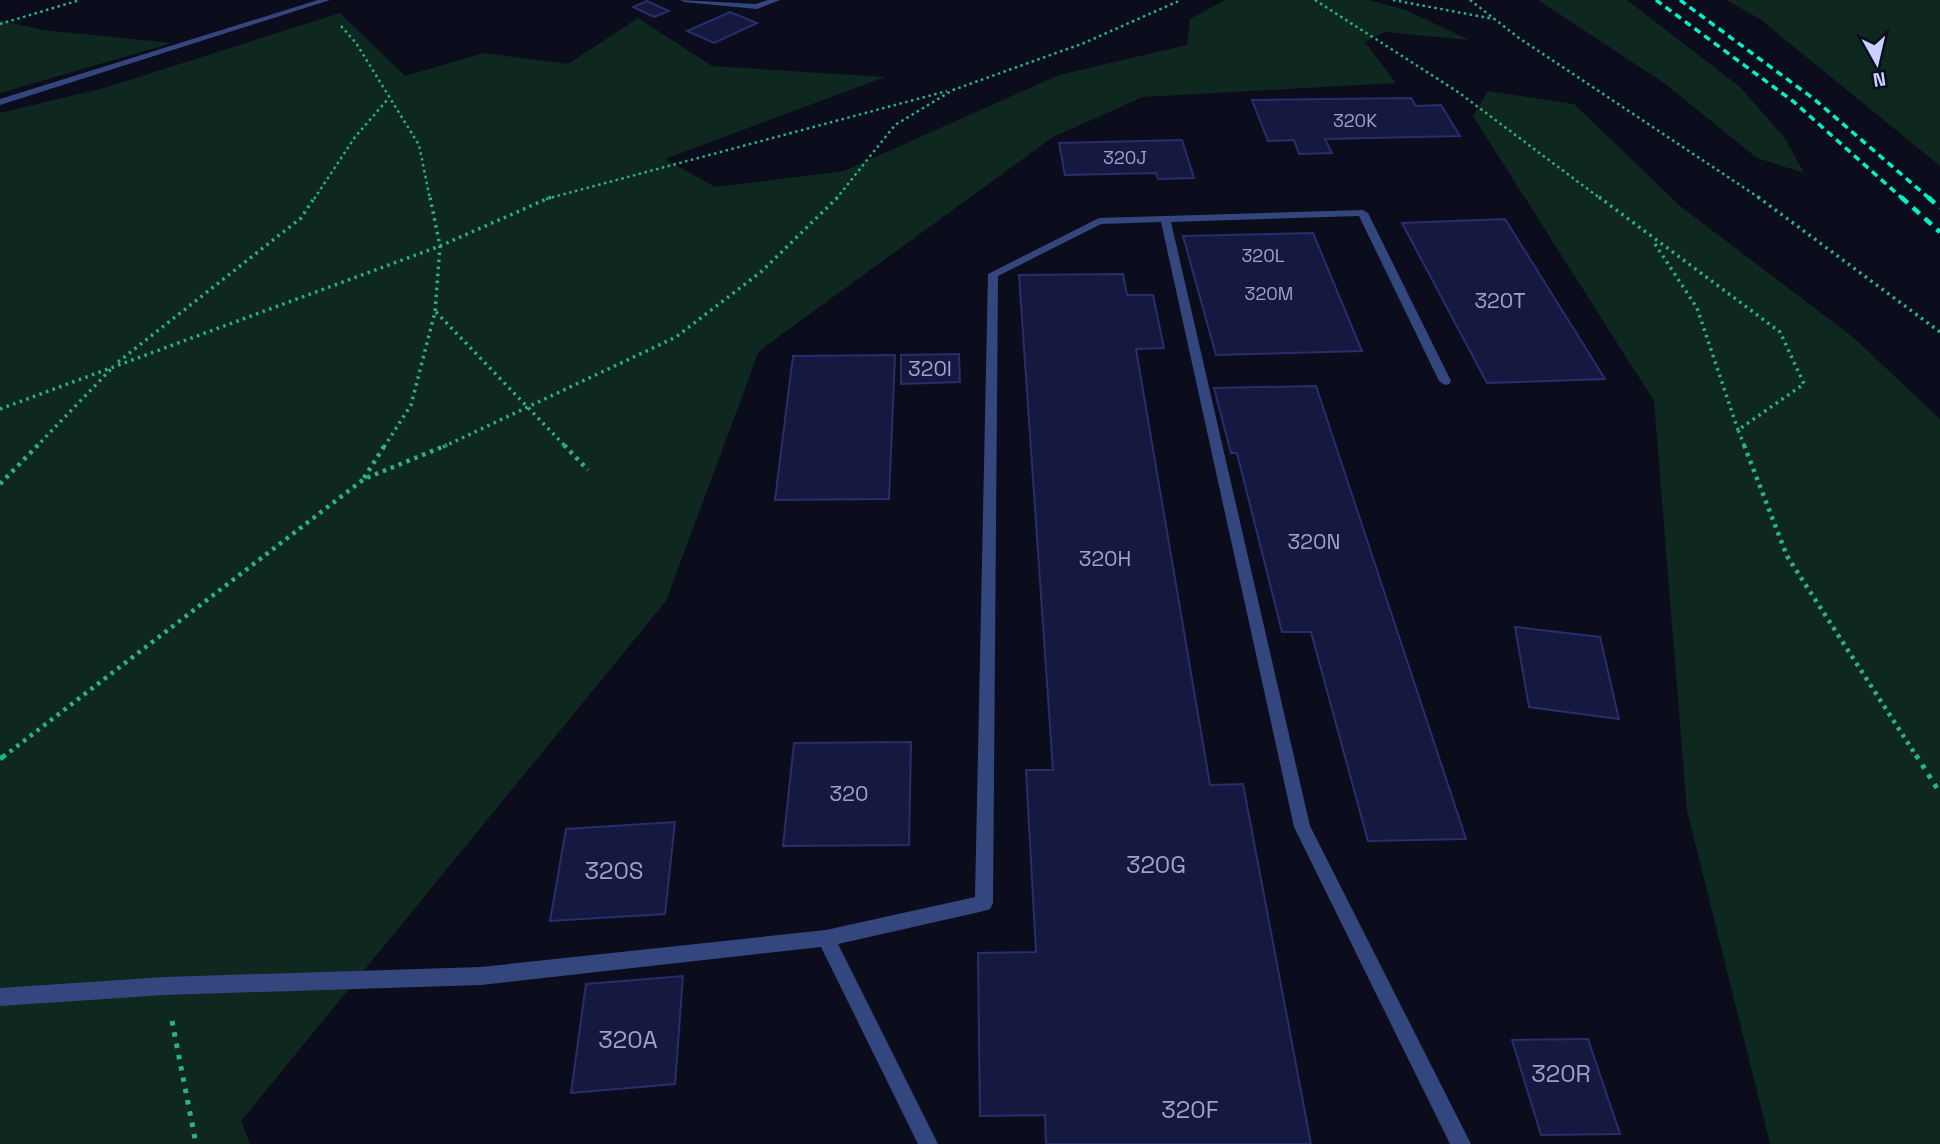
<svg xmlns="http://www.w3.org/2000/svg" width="1940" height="1144" font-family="'Space Grotesk',sans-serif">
<rect width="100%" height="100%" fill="#0b0d1d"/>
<g fill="#0e271f">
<polygon points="1225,0 1369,0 1406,10 1469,40 1385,32 1365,42 1396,83 1143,97 1053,137 759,351 666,601 241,1121 250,1144 0,1144 0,113 104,88 340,13 405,76 484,53 568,64 638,18 712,66 885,77 665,159 715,187 844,171 1059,75 1187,45 1190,19"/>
<polygon points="1538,0 1627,0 1740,87 1784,137 1804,173 1757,158 1664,83"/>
<polygon points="1726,0 1940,0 1940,166 1760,19"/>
<polygon points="0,20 42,30 172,43 0,93"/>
<polygon points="1488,91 1574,104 1680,206 1854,338 1940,419 1940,1144 1770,1144 1687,811 1654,401 1473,116"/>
</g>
<g fill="#16193f" stroke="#282d6c" stroke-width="2">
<polygon points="647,1 669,11 654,17 633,7"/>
<polygon points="730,12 757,23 714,43 687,31"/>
<polygon points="1411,98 1416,106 1441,105 1460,136 1325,139 1332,153 1299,154 1294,140 1268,141 1252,100"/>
<polygon points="1182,140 1194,178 1158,179 1156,173 1065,175 1059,143"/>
<polygon points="1505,219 1605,379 1487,383 1402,223"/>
<polygon points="1313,233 1362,351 1216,355 1183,236"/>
<polygon points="1123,274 1127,295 1153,295 1164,348 1136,349 1210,785 1243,784 1311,1144 1046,1144 1045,1115 980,1116 978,953 1036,952 1026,770 1053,770 1019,275"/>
<polygon points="959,354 960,382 901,384 901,355"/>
<polygon points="895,355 889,499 775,500 793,356"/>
<polygon points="1316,386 1466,839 1368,841 1311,632 1282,632 1237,453 1231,453 1214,388"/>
<polygon points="1515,627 1600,637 1619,719 1529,707"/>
<polygon points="911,742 909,845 783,846 794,743"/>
<polygon points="675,822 665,914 550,921 566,829"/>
<polygon points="683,976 675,1084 571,1093 586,984"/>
<polygon points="1588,1039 1620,1134 1541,1135 1512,1040"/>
</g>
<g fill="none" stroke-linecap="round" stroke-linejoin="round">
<g stroke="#29b283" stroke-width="2.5" stroke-dasharray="2.5 3.5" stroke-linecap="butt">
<polyline points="1315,0 1458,92 1601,199"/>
<polyline points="1393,0 1494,19"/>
<polyline points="1470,0 1519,38 1761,199"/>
<polyline points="0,24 80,0"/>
<polyline points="341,26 356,43 419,145 430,199"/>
<polyline points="314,199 355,137 388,99"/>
<polyline points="546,199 947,91"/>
<polyline points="836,199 895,125 953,90 1084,43 1181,0"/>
</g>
<g stroke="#29b283" stroke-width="3.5" stroke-dasharray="2.5 4.5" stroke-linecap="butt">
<polyline points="1599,197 1780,332 1804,384 1738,430 1745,447"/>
<polyline points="1758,197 1940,332"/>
<polyline points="1655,244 1697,308 1738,430"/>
<polyline points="436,312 566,447"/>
<polyline points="118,362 301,218 315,197"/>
<polyline points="0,409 440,246 551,197"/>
<polyline points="36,447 112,368"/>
<polyline points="384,447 411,405 435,312 440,246 430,197"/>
<polyline points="443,447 676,337 762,271 838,197"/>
</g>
<g stroke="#29b283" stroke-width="4.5" stroke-dasharray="3.5 5" stroke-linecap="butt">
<polyline points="564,445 588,470"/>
<polyline points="1744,445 1787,556 1917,757"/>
<polyline points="364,478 385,445"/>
<polyline points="0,484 38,445"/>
<polyline points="3,757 364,479 447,445"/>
</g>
<g stroke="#29b283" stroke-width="5" stroke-dasharray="4.5 7" stroke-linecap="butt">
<polyline points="1916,755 1940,793"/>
<polyline points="0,759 5,755"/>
<polyline points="172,1021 196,1144"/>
</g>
<g fill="#34467e" fill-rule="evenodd">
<polygon points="680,0 756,4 768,0 780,0 757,9 684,2"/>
<polygon points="1363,210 1368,213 1451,381 1449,384 1445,385 1439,381 1359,216 1171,222 1310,826 1471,1144 1450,1144 1294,827 1161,222 1101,224 998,276 993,903 990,909 984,911 838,944 938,1144 918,1144 821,947 481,985 165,995 0,1006 0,988 165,977 481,967 826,930 975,897 988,274 1099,218"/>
</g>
<polygon fill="#34467e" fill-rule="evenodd" points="318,0 330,0 0,105 0,99"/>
<g stroke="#00f2c7" stroke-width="3.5" stroke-dasharray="7 5" stroke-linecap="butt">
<polyline points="1656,0 1794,102 1903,199"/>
<polyline points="1680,0 1814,99 1930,199"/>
</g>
<g stroke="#00f2c7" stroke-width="4.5" stroke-dasharray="9 7" stroke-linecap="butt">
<polyline points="1901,197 1940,232"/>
<polyline points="1928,197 1940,208"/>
</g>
</g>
<g text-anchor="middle" stroke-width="6" stroke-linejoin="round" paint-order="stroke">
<g font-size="18" fill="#9ba2cf">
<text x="1355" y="127">320K</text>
<text x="1125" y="164">320J</text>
<text x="1263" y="262">320L</text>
<text x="1269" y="300">320M</text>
</g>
<g font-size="21" fill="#9ba2cf">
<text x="1500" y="308">320T</text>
<text x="930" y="376">320I</text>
<text x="1314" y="549">320N</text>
<text x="1105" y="566">320H</text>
<text x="849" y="801">320</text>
</g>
<g font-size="24" fill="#9ba2cf">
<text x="1156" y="873">320G</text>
<text x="614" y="879">320S</text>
<text x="628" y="1048">320A</text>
<text x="1561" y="1082">320R</text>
<text x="1190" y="1118">320F</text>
</g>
</g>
<g transform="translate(1877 63) rotate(172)" stroke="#0b0d1d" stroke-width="5" paint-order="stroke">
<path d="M0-5L12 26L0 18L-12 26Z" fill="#c7d0ff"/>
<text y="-10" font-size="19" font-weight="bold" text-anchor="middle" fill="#c7d0ff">N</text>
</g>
</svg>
